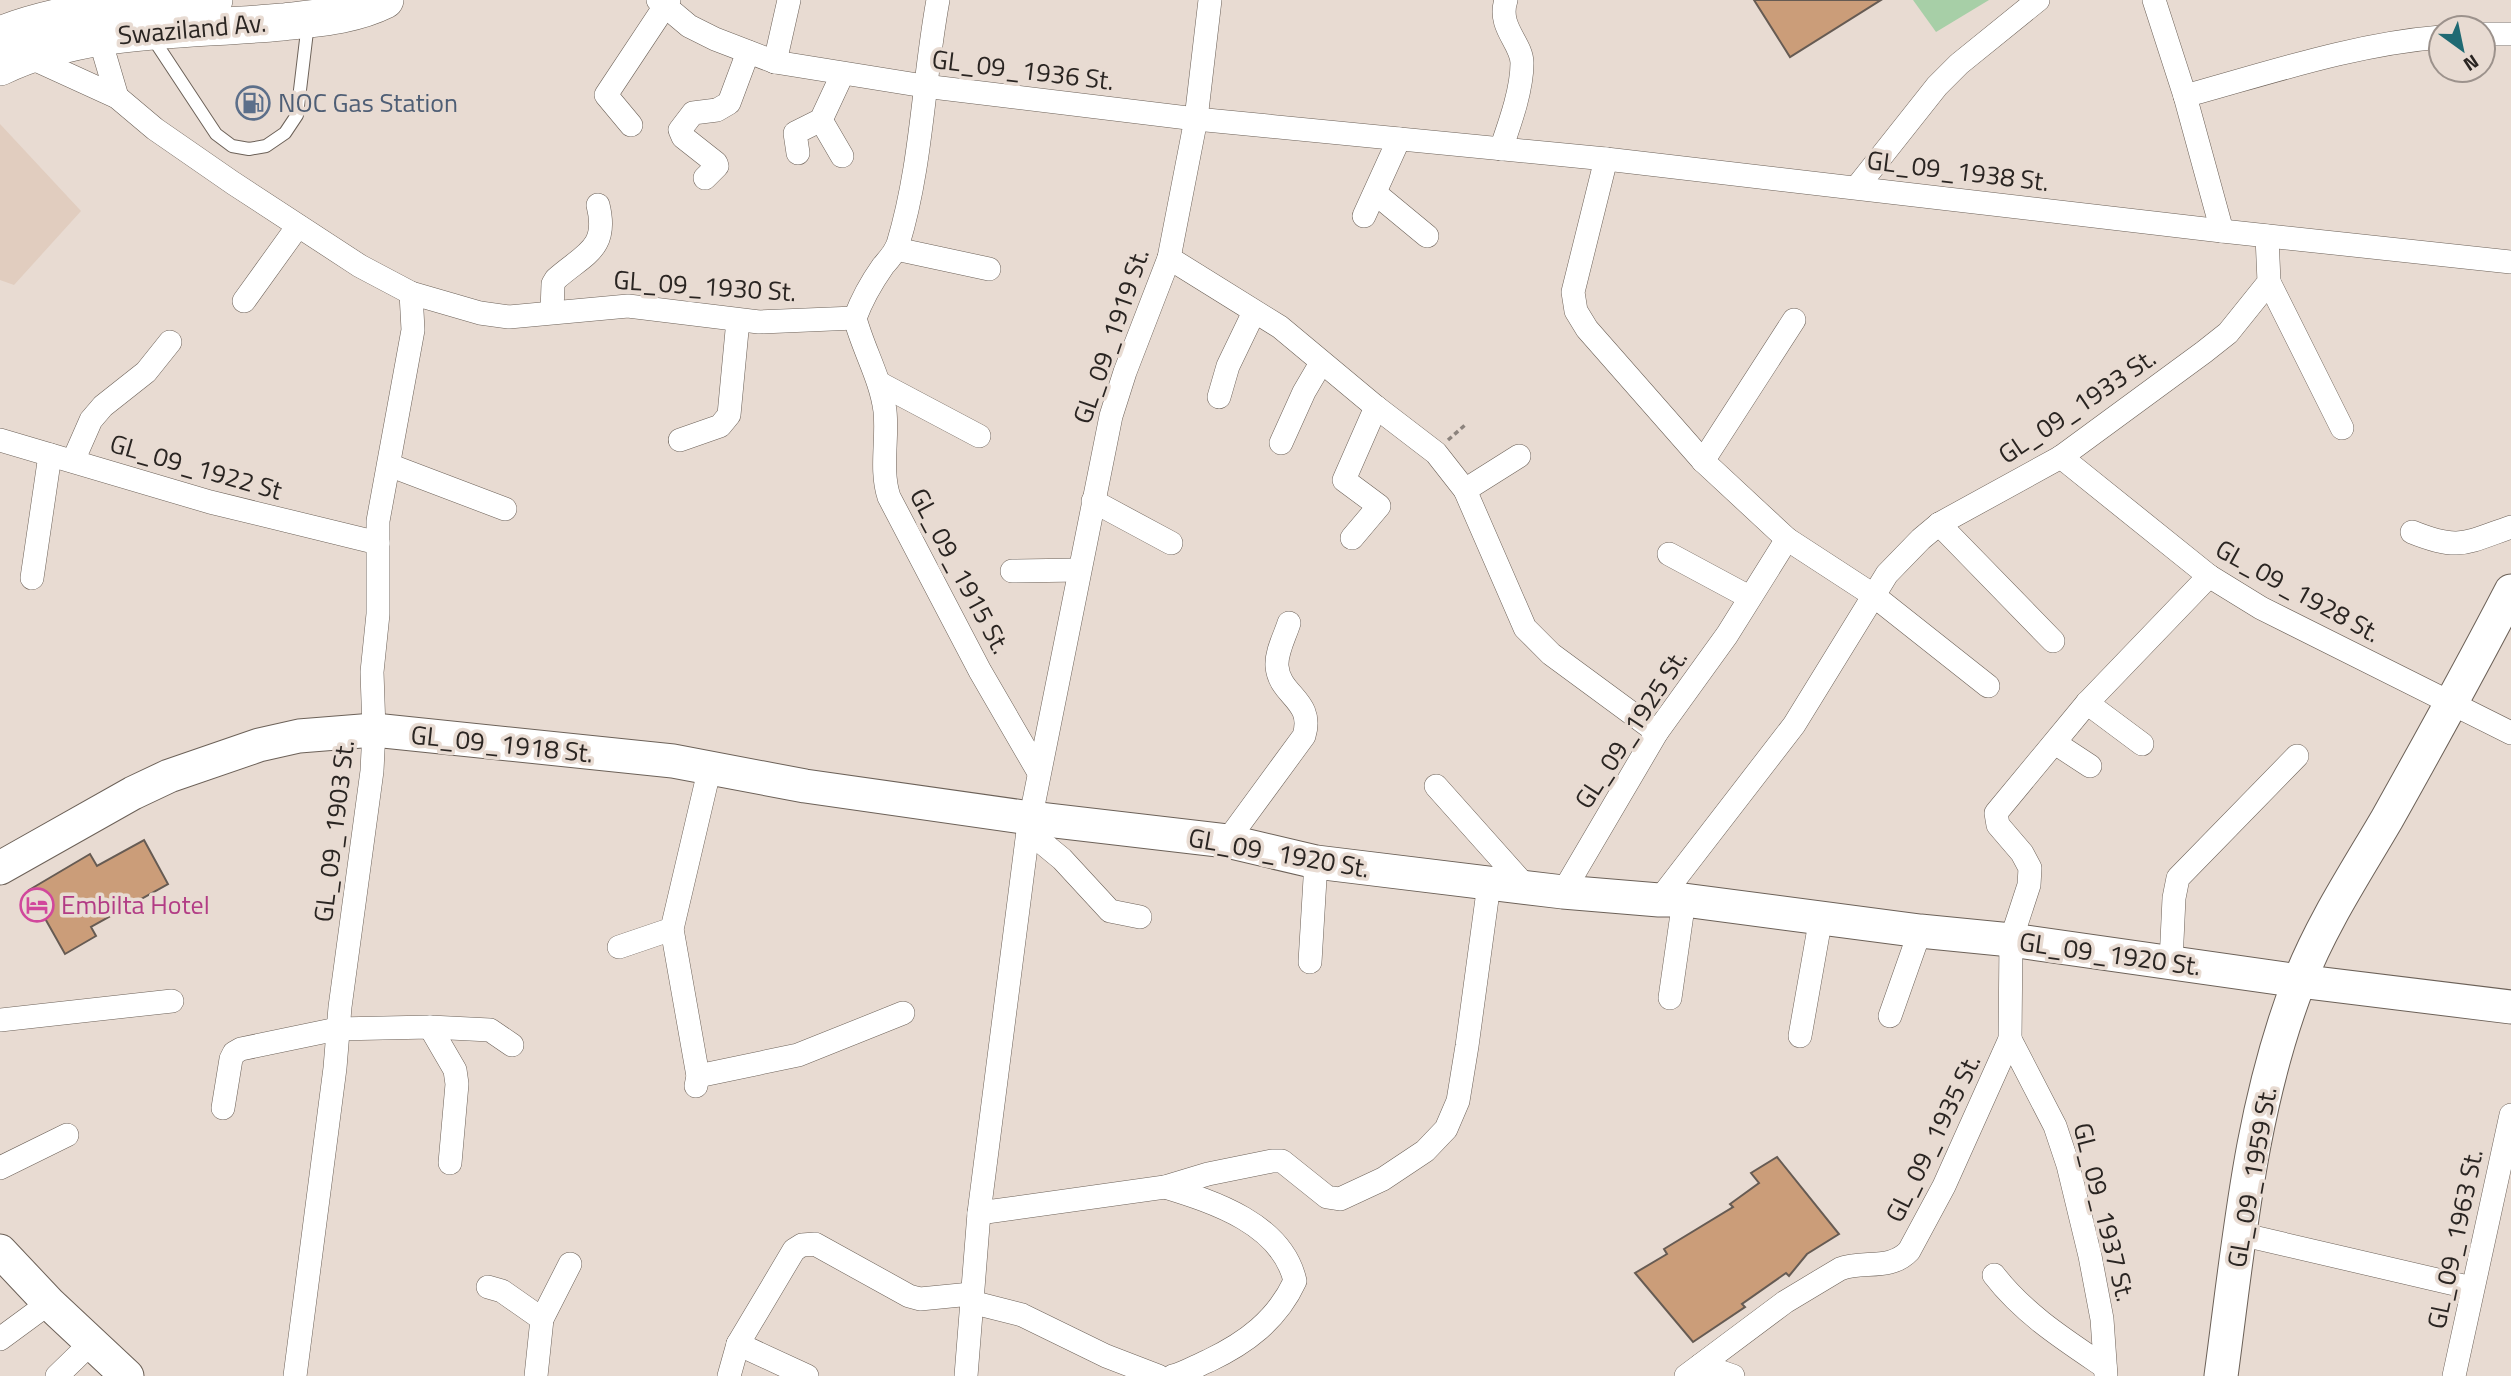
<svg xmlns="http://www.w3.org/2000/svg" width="2511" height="1376" font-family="'Titillium Web',sans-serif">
<rect width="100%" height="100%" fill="#e8dbd2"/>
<polygon fill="#e1cdbf" points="0,124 81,211 14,285 0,280"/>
<polygon fill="#a7cfa7" points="1913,0 1989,0 1936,32"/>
<g fill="#cb9d79" stroke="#665b53" stroke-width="2">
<polygon points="1754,0 1881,0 1790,57"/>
<polygon points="144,840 168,884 91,927 96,936 65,954 29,890 90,854 97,866"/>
<polygon points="1777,1157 1839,1234 1807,1254 1789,1276 1786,1273 1742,1304 1745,1307 1693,1342 1635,1273 1667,1254 1664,1249 1733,1207 1730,1204 1759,1183 1751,1173"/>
</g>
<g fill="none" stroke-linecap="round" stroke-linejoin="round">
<defs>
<polyline id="lane" points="152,37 216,134 232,146 249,149 266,146 285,133 297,115 308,23"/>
<g id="street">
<polyline points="658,0 689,26 715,39 775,62 924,86 1196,119 1606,159 2222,231 2511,262"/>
<path d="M938 0C923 81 922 165 898 244 895 253 889 259 883 266 871 283 862 299 855 318 863 349 881 379 885 411 888 439 880 470 889 497L980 671 1038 771"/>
<polyline points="2154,0 2185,96 2222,231"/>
<polyline points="2483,34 2511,34"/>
<polyline points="99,36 117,97"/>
<polyline points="25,55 117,97 155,129 233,183 360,266 411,293 480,313 509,317 628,306 759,322 855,318"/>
<polyline points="775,62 789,0"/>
<path d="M2185 96C2269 73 2354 44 2441 37"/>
<polyline points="821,120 842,156"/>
<polyline points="631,125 606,95 669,0"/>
<path d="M1501 149C1510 123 1522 90 1522 63 1522 43 1497 27 1506 0"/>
<polyline points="798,153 795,133 821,120 842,75"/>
<polyline points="1606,159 1573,292 1576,311 1587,329 1703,461 1787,539 1873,595 1988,686"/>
<polyline points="705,178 717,166 716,163 683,137 680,130 693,113 717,110 729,103 748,52"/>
<polyline points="1857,187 1937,86 1959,64 2038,0"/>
<polyline points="1375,193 1427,236"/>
<polyline points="1364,216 1399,139"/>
<polyline points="896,249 989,269"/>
<polyline points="1169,258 1280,327 1376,407 1436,453 1465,490 1525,628 1551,654 1657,732"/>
<polyline points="2269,282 2342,428"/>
<polyline points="244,301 298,226"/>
<path d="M552 312 553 284 556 279C584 254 609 249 598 205"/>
<polyline points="879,383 979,436"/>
<polyline points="1219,397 1228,366 1254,312"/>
<polyline points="0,440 210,502 378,543"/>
<polyline points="680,440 720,426 729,415 738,320"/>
<polyline points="1281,443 1304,392 1321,363"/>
<polyline points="2061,457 2209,576 2261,608 2511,733"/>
<polyline points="73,461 91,420 103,406 146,372 170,342"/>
<polyline points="1703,461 1794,320"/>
<polyline points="389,465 505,509"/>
<polyline points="1465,490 1519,456"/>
<polyline points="1093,501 1171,543"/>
<polyline points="1939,524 2053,641"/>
<path d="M2412 532C2459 551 2465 543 2511 527"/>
<polyline points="1352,538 1379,506 1344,480 1376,407"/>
<polyline points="1669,554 1749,597"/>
<polyline points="1012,571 1079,570"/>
<polyline points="32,578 50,455"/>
<polyline points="2087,703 2142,744"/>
<polyline points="2055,743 2090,766"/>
<polyline points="1436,786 1527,888"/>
<polyline points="1028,831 1062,859 1110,911 1140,917"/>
<path d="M1227 841 1304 736C1315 700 1279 696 1277 666 1276 652 1285 636 1289 623"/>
<polyline points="1563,892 1657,732 1727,635 1787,539"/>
<polyline points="1659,900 1794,725 1887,574 1921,539 1939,524 2061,457 2204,352 2228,333 2269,282 2267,236"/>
<polyline points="619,947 672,929"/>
<polyline points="1310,962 1316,862"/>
<polyline points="2171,962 2174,898 2178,878 2297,756"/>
<polyline points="1670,998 1684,900"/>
<polyline points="1890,1016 1920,931"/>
<polyline points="0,1020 172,1001"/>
<polyline points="430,1027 455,1070 457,1084 450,1163"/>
<polyline points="1800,1036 1821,917"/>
<polyline points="2010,1039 2055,1126 2068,1165 2090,1256 2102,1319 2106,1376"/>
<polyline points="698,1076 798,1055 903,1013"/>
<polyline points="696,1086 698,1076 672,929 710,767"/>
<polyline points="223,1108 231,1059 234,1053 241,1049 337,1029 430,1027 490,1030 512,1045"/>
<polyline points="0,1168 67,1135"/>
<path d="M1165 1187C1214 1202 1282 1224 1295 1281 1277 1320 1246 1343 1208 1361 1196 1366 1185 1373 1173 1376"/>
<polyline points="979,1213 1165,1187 1208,1174 1272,1161 1282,1161 1327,1197 1340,1199 1383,1179 1425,1151 1446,1129 1458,1101 1467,1046 1489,884"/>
<polyline points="2240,1234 2472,1288"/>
<path d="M1994 1275C2024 1314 2065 1340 2105 1367"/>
<polyline points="488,1287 502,1291 542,1319"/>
<polyline points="971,1302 1022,1315 1106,1356 1158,1376"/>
<polyline points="0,1339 49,1303"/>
<polyline points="738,1344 807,1376"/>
<polyline points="1701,1365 1733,1376"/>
<polyline points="57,1376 91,1343"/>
<polyline points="295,1376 335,1068 340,1007 372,771 374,730 372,672 378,614 378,521 413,330 411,293"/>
<polyline points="536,1376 542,1319 570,1264"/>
<polyline points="729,1376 738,1344 794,1250 802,1245 815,1244 909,1296 920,1299 971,1294"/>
<polyline points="966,1376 979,1213 1028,831 1111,416 1125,372 1169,258 1196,119 1210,0"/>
<path d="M1686 1376 1785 1302 1840 1269C1863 1260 1890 1271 1909 1251L1944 1186 2010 1039 2011 940 2029 885 2030 868 2022 853 1998 825 1996 813 2087 703 2209 576"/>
<polyline points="2454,1376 2511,1115"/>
</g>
<g id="secondary">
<polyline points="0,868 133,793 169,776 259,745 299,736 374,730 673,761 805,786 1030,818 1227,841 1316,862 1563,892 1659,900 1684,900 1920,931 2011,940 2299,981 2511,1007"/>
<polyline points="0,1251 49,1303 127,1376"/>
<path d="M2221 1376C2239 1243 2250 1108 2299 982 2321 925 2356 872 2387 819 2429 744 2471 668 2511 591"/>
</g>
<g id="primary">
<path d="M0 35C68 8 141 5 214 0"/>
<path d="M0 67C87 25 188 31 282 22 317 18 353 16 385 0"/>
</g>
</defs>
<use href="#lane" stroke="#6c6158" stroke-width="14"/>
<use href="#street" stroke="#6c6158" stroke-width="24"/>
<use href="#secondary" stroke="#6c6158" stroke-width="35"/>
<use href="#primary" stroke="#6c6158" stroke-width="38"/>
<polyline stroke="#8c837d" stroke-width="3.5" stroke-dasharray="5 3.5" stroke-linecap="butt" points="1448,440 1465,425"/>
<use href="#lane" stroke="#fff" stroke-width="12"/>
<use href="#street" stroke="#fff" stroke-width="23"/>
<use href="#secondary" stroke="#fff" stroke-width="33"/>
<use href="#primary" stroke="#fff" stroke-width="37"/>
</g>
<defs>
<symbol id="fuel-ring" viewBox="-11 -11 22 22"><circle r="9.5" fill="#e8dbd2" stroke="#5c6f8a" stroke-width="1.5"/><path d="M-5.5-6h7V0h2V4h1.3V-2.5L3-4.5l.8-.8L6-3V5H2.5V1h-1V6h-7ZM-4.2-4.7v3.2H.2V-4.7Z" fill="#5c6f8a"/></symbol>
<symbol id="hotel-ring" viewBox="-11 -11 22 22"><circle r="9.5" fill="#e8dbd2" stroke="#d1479c" stroke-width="1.5"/><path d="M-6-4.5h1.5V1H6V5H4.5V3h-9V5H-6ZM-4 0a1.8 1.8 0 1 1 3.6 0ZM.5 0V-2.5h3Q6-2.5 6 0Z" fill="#d1479c"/></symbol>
</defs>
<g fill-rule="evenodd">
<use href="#fuel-ring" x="234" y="84" width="38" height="38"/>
<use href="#hotel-ring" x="18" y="886" width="38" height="38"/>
</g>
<g text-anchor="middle" stroke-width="7" stroke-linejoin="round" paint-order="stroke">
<g font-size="26" fill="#2a2522" stroke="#e8dbd2">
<text transform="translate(192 29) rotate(-5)" y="9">Swaziland Av.</text>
<text transform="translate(1023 70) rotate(7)" y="9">GL_09_1936 St.</text>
<text transform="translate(1958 171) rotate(7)" y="9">GL_09_1938 St.</text>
<text transform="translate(705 286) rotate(4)" y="9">GL_09_1930 St.</text>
<text transform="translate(1111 336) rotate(-71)" y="9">GL_09_1919 St.</text>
<text transform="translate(2077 406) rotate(-34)" y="9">GL_09_1933 St.</text>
<text transform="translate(196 467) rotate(16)" y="9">GL_09_1922 St</text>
<text transform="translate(960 571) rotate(62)" y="9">GL_09_1915 St.</text>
<text transform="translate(2298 591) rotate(29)" y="9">GL_09_1928 St.</text>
<text transform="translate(1631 729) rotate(-57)" y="9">GL_09_1925 St.</text>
<text transform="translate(502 744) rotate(6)" y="9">GL_09_1918 St.</text>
<text transform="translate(334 831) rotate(-83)" y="9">GL_09_1903 St.</text>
<text transform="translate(1279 853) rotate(10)" y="9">GL_09_1920 St.</text>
<text transform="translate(2110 954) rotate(8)" y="9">GL_09_1920 St.</text>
<text transform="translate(1933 1138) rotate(-64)" y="9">GL_09_1935 St.</text>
<text transform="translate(2252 1177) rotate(-80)" y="9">GL_09_1959 St.</text>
<text transform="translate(2104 1212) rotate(76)" y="9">GL_09_1937 St.</text>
<text transform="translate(2455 1239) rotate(-78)" y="9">GL_09_1963 St.</text>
</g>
<g font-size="26" fill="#4e5e75" stroke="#e8dbd2" text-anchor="start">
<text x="278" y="112">NOC Gas Station</text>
</g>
<g font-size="26" fill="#b23c85" stroke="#e8dbd2" text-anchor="start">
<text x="61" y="914">Embilta Hotel</text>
</g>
</g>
<g transform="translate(2462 49) rotate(147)"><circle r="33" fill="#e8dbd2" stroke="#9c928c" stroke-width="2"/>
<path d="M0-5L12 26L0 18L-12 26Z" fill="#1f6a73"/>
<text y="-10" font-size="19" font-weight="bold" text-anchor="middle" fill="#2a2522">N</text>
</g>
</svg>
